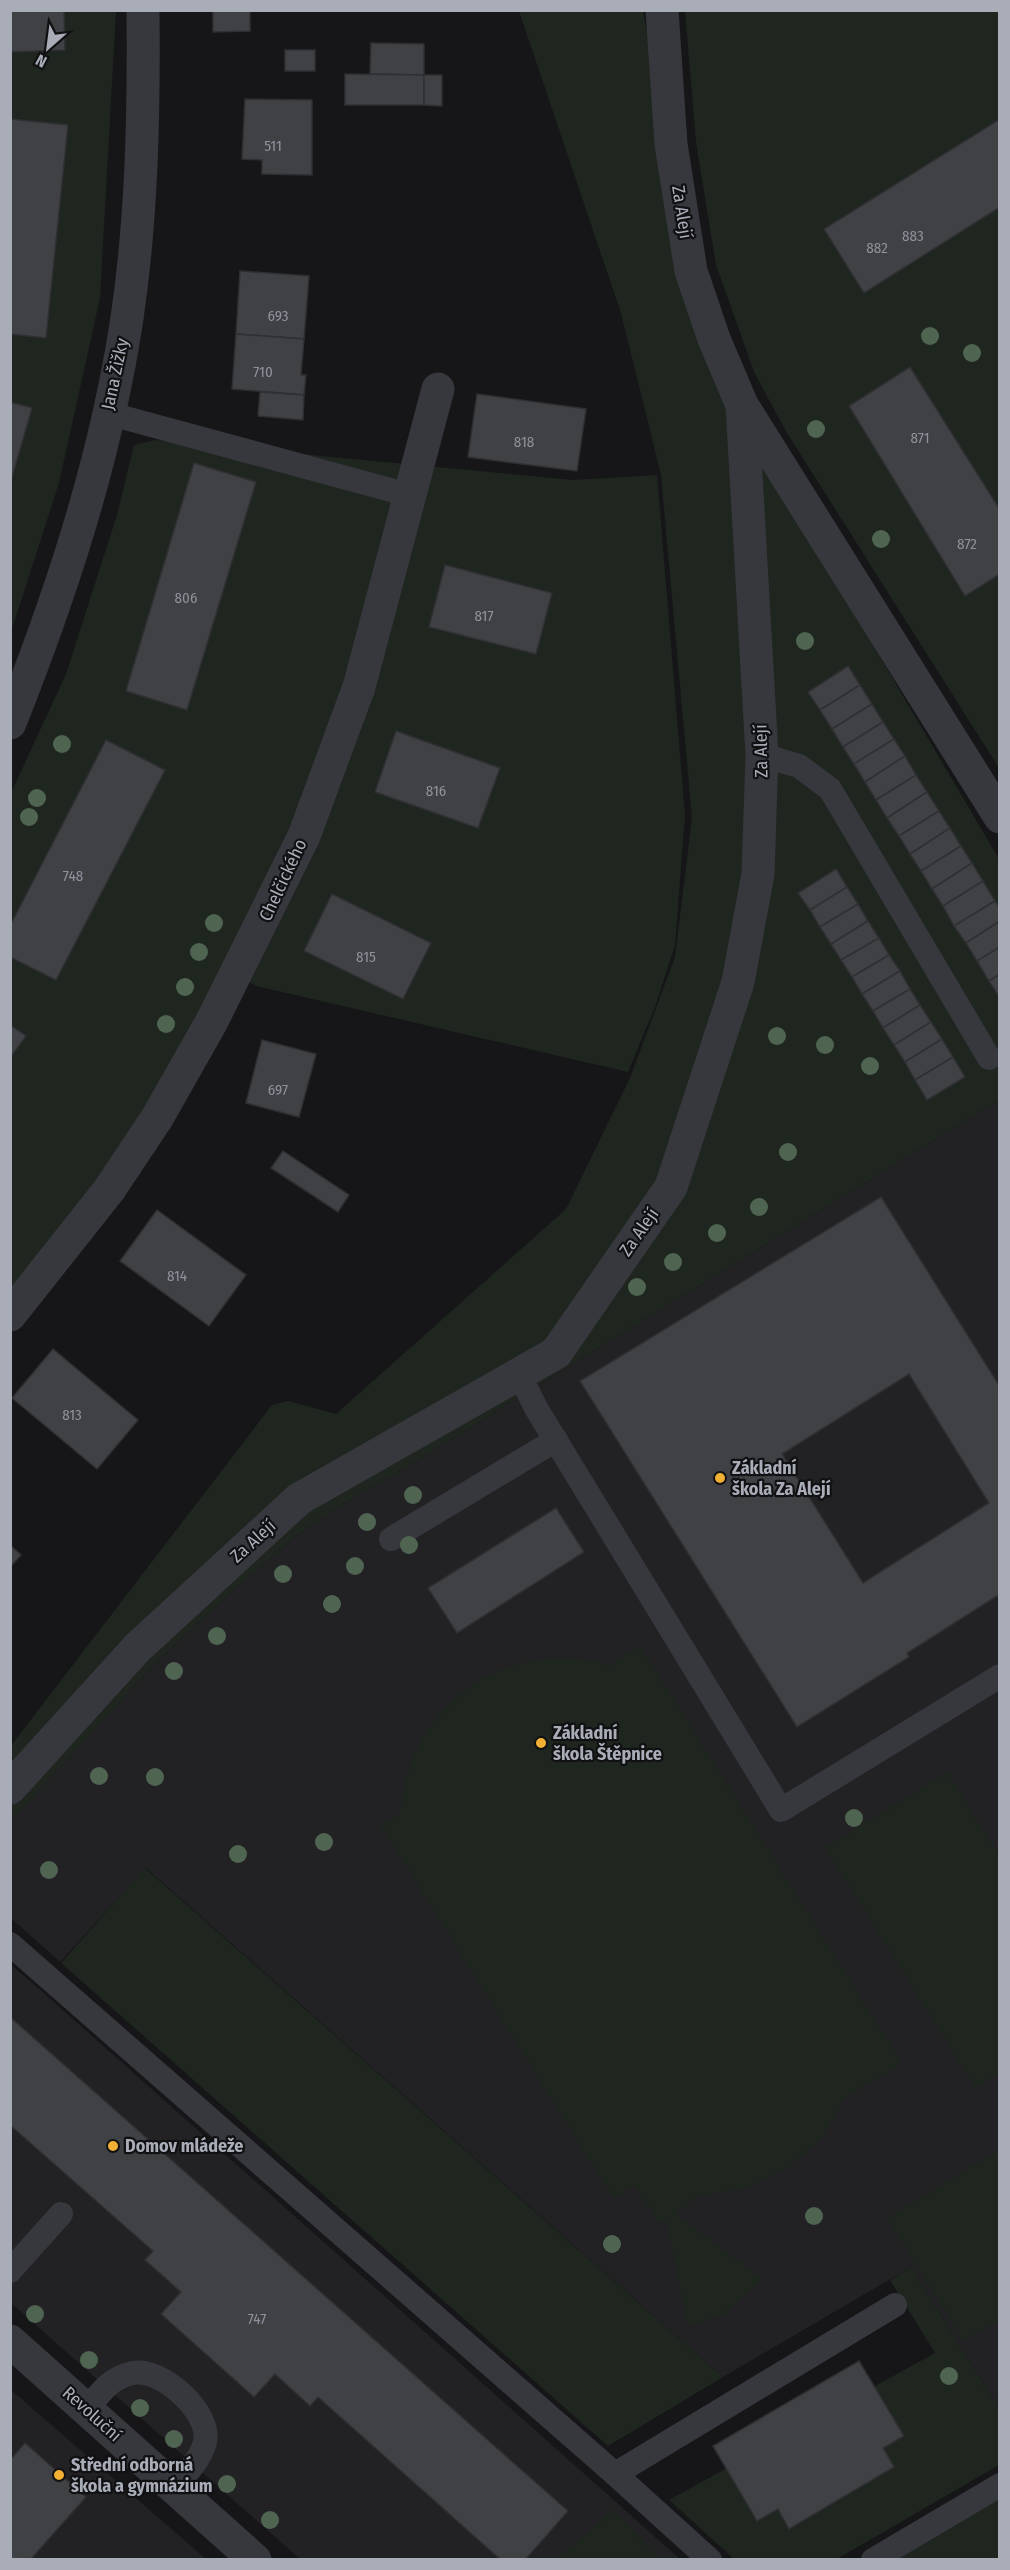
<svg xmlns="http://www.w3.org/2000/svg" width="1010" height="2570" font-family="'Fira Sans Condensed',sans-serif">
<rect width="100%" height="100%" fill="#161618"/>
<g fill="#222225">
<polygon points="999,1100 999,2409 911,2267 723,2377 146,1868 60,1962 11,1918 10,1821 153,1666 230,1593 299,1534 339,1506 397,1473"/>
<polygon points="11,1965 38,1988 680,2559 300,2559 11,2303"/>
<polygon points="11,2390 206,2559 11,2559"/>
</g>
<g fill="#1e261f">
<polygon points="11,11 116,11 100,298 59,483 11,632"/>
<polygon points="519,11 643,11 715,377 999,859 999,1100 397,1473 339,1506 299,1534 230,1593 153,1666 11,1821 10,1747 272,1405 288,1401 336,1414 566,1209 630,1078 675,957 692,818 661,475 621,313"/>
<polygon points="685,11 999,11 999,768 787,433 754,372 716,265 696,142"/>
<polygon points="155,440 572,480 657,475 685,815 675,945 655,1007 628,1072 256,986 228,969 154,1102 11,1300 11,793 66,674 117,515 134,445"/>
<path d="M640 1645 902 2063 844 2099 822 2138 789 2167 744 2189 701 2195 675 2213 763 2279 724 2314 688 2326 666 2220 659 2223 634 2185 613 2198 380 1824 399 1814C404 1795 406 1773 414 1756 449 1677 529 1643 610 1665Z"/>
<polygon points="947,1772 999,1855 999,2073 976,2088 825,1848"/>
<polygon points="145,1868 723,2377 608,2446 61,1963"/>
<polygon points="999,2150 999,2320 964,2341 887,2218"/>
<polygon points="911,2267 999,2409 999,2465 837,2559 734,2559 669,2500 935,2353 890,2280"/>
<polygon points="999,2498 999,2559 895,2559"/>
<polygon points="614,2509 659,2559 557,2559"/>
</g>
<g fill="#404145" stroke="#303034" stroke-width="1.5" fill-rule="evenodd">
<polygon points="10,10 64,10 65,50 10,52"/>
<polygon points="213,10 277,10 250,11 250,31 213,32"/>
<polygon points="371,43 424,44 424,75 370,74"/>
<rect x="285" y="50" width="30" height="21"/>
<polygon points="345,74 424,75 424,105 345,105"/>
<polygon points="424,75 442,75 442,106 424,105"/>
<polygon points="245,99 312,100 312,175 262,174 262,160 242,159"/>
<polygon points="10,119 68,125 46,338 10,334"/>
<polygon points="1000,119 1000,207 864,293 824,229"/>
<polygon points="240,271 309,276 304,339 236,334"/>
<polygon points="236,334 304,339 301,375 306,375 304,395 232,389"/>
<polygon points="910,367 1000,510 1000,574 965,596 849,406"/>
<polygon points="260,392 304,395 303,420 258,416"/>
<polygon points="477,394 586,409 577,471 468,457"/>
<polygon points="10,402 32,408 10,484"/>
<polygon points="194,463 256,482 187,710 126,691"/>
<polygon points="445,565 552,593 536,654 429,627"/>
<polygon points="848,666 860,685 820,710 808,692"/>
<polygon points="860,685 872,704 832,729 820,710"/>
<polygon points="872,704 883,722 843,747 832,729"/>
<polygon points="883,722 894,739 854,764 843,747"/>
<polygon points="396,731 500,768 478,828 375,792"/>
<polygon points="894,739 905,756 865,782 854,764"/>
<polygon points="106,740 165,770 56,980 10,957 10,926"/>
<polygon points="905,756 916,775 876,800 865,782"/>
<polygon points="916,775 927,792 887,818 876,800"/>
<polygon points="927,792 939,811 899,836 887,818"/>
<polygon points="939,811 950,828 910,854 899,836"/>
<polygon points="950,828 961,846 921,871 910,854"/>
<polygon points="961,846 972,863 932,889 921,871"/>
<polygon points="972,863 983,881 943,906 932,889"/>
<polygon points="836,869 847,887 810,910 798,893"/>
<polygon points="983,881 995,901 954,926 943,906"/>
<polygon points="847,887 858,904 820,927 810,910"/>
<polygon points="332,894 431,943 403,999 304,951"/>
<polygon points="995,901 1000,908 1000,921 966,943 954,926"/>
<polygon points="858,904 868,921 831,944 820,927"/>
<polygon points="868,921 879,938 841,960 831,944"/>
<polygon points="1000,921 1000,947 977,961 966,943"/>
<polygon points="879,938 889,955 852,977 841,960"/>
<polygon points="1000,947 1000,974 989,981 977,961"/>
<polygon points="889,955 900,971 862,994 852,977"/>
<polygon points="900,971 910,989 873,1011 862,994"/>
<polygon points="1000,974 1000,998 989,981"/>
<polygon points="910,989 920,1005 883,1028 873,1011"/>
<polygon points="920,1005 931,1022 894,1045 883,1028"/>
<polygon points="931,1022 942,1039 905,1062 894,1045"/>
<polygon points="10,1025 26,1036 10,1058"/>
<polygon points="942,1039 953,1057 915,1080 905,1062"/>
<polygon points="262,1040 316,1054 299,1117 246,1103"/>
<polygon points="953,1057 965,1077 927,1100 915,1080"/>
<polygon points="283,1151 349,1195 338,1212 271,1168"/>
<path d="M881 1197 1000 1387V1594L907 1653 909 1657 797 1727 580 1381ZM909 1374 989 1503 863 1583 782 1454Z"/>
<polygon points="157,1210 246,1275 209,1326 120,1261"/>
<polygon points="53,1349 138,1420 97,1469 12,1398"/>
<polygon points="556,1508 584,1552 457,1633 428,1588"/>
<polygon points="10,1545 21,1555 10,1567"/>
<polygon points="10,2017 568,2511 525,2560 501,2560 318,2397 310,2406 275,2374 254,2397 161,2314 181,2292 145,2260 153,2251 10,2125"/>
<polygon points="859,2361 904,2436 883,2448 894,2467 789,2529 778,2509 757,2521 713,2446"/>
<polygon points="25,2443 86,2497 30,2560 10,2560 10,2460"/>
</g>
<g fill="none" stroke-linecap="round" stroke-linejoin="round">
<g stroke="#37383d" stroke-width="24">
<polyline points="107,413 409,495"/>
<polyline points="762,755 799,766 830,789 989,1058"/>
<polyline points="518,1372 536,1408 781,1810 1000,1676"/>
<polyline points="391,1539 556,1440"/>
<polyline points="10,1944 615,2474 895,2305"/>
<polyline points="10,2271 61,2214"/>
<path d="M87 2409C100 2393 111 2377 133 2373 161 2367 212 2413 205 2442 201 2459 186 2474 174 2487"/>
<polyline points="615,2474 710,2560"/>
<polyline points="873,2560 1000,2485"/>
</g>
<g stroke="#37383d" stroke-width="33">
<polyline points="662,10 671,144 691,271 714,339 742,405 1000,817"/>
<path d="M10 723C62 592 106 458 127 318 142 216 144 114 143 10"/>
<polyline points="10,1315 109,1190 157,1118 212,1021 304,836 359,687 438,389"/>
<polyline points="10,1788 137,1648 299,1499 556,1353 671,1187 738,982 758,874 762,755 742,405"/>
<polyline points="10,2341 255,2560"/>
</g>
</g>
<g fill="#506452">
<circle cx="930" cy="336" r="9"/>
<circle cx="972" cy="353" r="9"/>
<circle cx="816" cy="429" r="9"/>
<circle cx="881" cy="539" r="9"/>
<circle cx="805" cy="641" r="9"/>
<circle cx="62" cy="744" r="9"/>
<circle cx="37" cy="798" r="9"/>
<circle cx="29" cy="817" r="9"/>
<circle cx="214" cy="923" r="9"/>
<circle cx="199" cy="952" r="9"/>
<circle cx="185" cy="987" r="9"/>
<circle cx="166" cy="1024" r="9"/>
<circle cx="777" cy="1036" r="9"/>
<circle cx="825" cy="1045" r="9"/>
<circle cx="870" cy="1066" r="9"/>
<circle cx="788" cy="1152" r="9"/>
<circle cx="759" cy="1207" r="9"/>
<circle cx="717" cy="1233" r="9"/>
<circle cx="673" cy="1262" r="9"/>
<circle cx="637" cy="1287" r="9"/>
<circle cx="413" cy="1495" r="9"/>
<circle cx="367" cy="1522" r="9"/>
<circle cx="409" cy="1545" r="9"/>
<circle cx="355" cy="1566" r="9"/>
<circle cx="283" cy="1574" r="9"/>
<circle cx="332" cy="1604" r="9"/>
<circle cx="217" cy="1636" r="9"/>
<circle cx="174" cy="1671" r="9"/>
<circle cx="99" cy="1776" r="9"/>
<circle cx="155" cy="1777" r="9"/>
<circle cx="854" cy="1818" r="9"/>
<circle cx="324" cy="1842" r="9"/>
<circle cx="238" cy="1854" r="9"/>
<circle cx="49" cy="1870" r="9"/>
<circle cx="814" cy="2216" r="9"/>
<circle cx="612" cy="2244" r="9"/>
<circle cx="35" cy="2314" r="9"/>
<circle cx="89" cy="2360" r="9"/>
<circle cx="949" cy="2376" r="9"/>
<circle cx="140" cy="2408" r="9"/>
<circle cx="174" cy="2439" r="9"/>
<circle cx="227" cy="2484" r="9"/>
<circle cx="270" cy="2520" r="9"/>
</g>
<g fill="#f2b134" stroke="#111113" stroke-width="2">
<circle cx="720" cy="1478" r="6"/>
<circle cx="541" cy="1743" r="6"/>
<circle cx="113" cy="2146" r="6"/>
<circle cx="59" cy="2475" r="6"/>
</g>
<g text-anchor="middle" stroke-width="4.5" stroke-linejoin="round" paint-order="stroke">
<g font-size="15" fill="#8e929b">
<text x="273" y="151">511</text>
<text x="913" y="241">883</text>
<text x="877" y="253">882</text>
<text x="278" y="321">693</text>
<text x="263" y="377">710</text>
<text x="920" y="443">871</text>
<text x="524" y="447">818</text>
<text x="967" y="549">872</text>
<text x="186" y="603">806</text>
<text x="484" y="621">817</text>
<text x="436" y="796">816</text>
<text x="73" y="881">748</text>
<text x="366" y="962">815</text>
<text x="278" y="1095">697</text>
<text x="177" y="1281">814</text>
<text x="72" y="1420">813</text>
<text x="257" y="2324">747</text>
</g>
<g font-size="18" fill="#a8adb8" stroke="#111113">
<text transform="translate(682 212) rotate(81)" y="6">Za Alejí</text>
<text transform="translate(115 374) rotate(-78)" y="6">Jana Žižky</text>
<text transform="translate(761 751) rotate(-91)" y="6">Za Alejí</text>
<text transform="translate(283 880) rotate(-65)" y="6">Chelčického</text>
<text transform="translate(639 1232) rotate(-55)" y="6">Za Alejí</text>
<text transform="translate(253 1541) rotate(-42)" y="6">Za Alejí</text>
<text transform="translate(92 2414) rotate(42)" y="6">Revoluční</text>
</g>
<g font-size="18" font-weight="bold" fill="#a8adb8" stroke="#111113" text-anchor="start">
<text x="732" y="1474">Základní<tspan x="732" dy="21">škola Za Alejí</tspan></text>
<text x="553" y="1739">Základní<tspan x="553" dy="21">škola Štěpnice</tspan></text>
<text x="125" y="2152">Domov mládeže</text>
<text x="71" y="2471">Střední odborná<tspan x="71" dy="21">škola a gymnázium</tspan></text>
</g>
</g>
<rect width="1010" height="2570" fill="none" stroke="#a8adb8" stroke-width="24"/>
<g transform="translate(48 48) rotate(208)" stroke="#111113" stroke-width="4.5" paint-order="stroke">
<path d="M0-4.5L10 22L0 15L-10 22Z" fill="#a8adb8"/>
<text y="-9" font-size="16" font-weight="bold" text-anchor="middle" fill="#a8adb8">N</text>
</g>
</svg>
